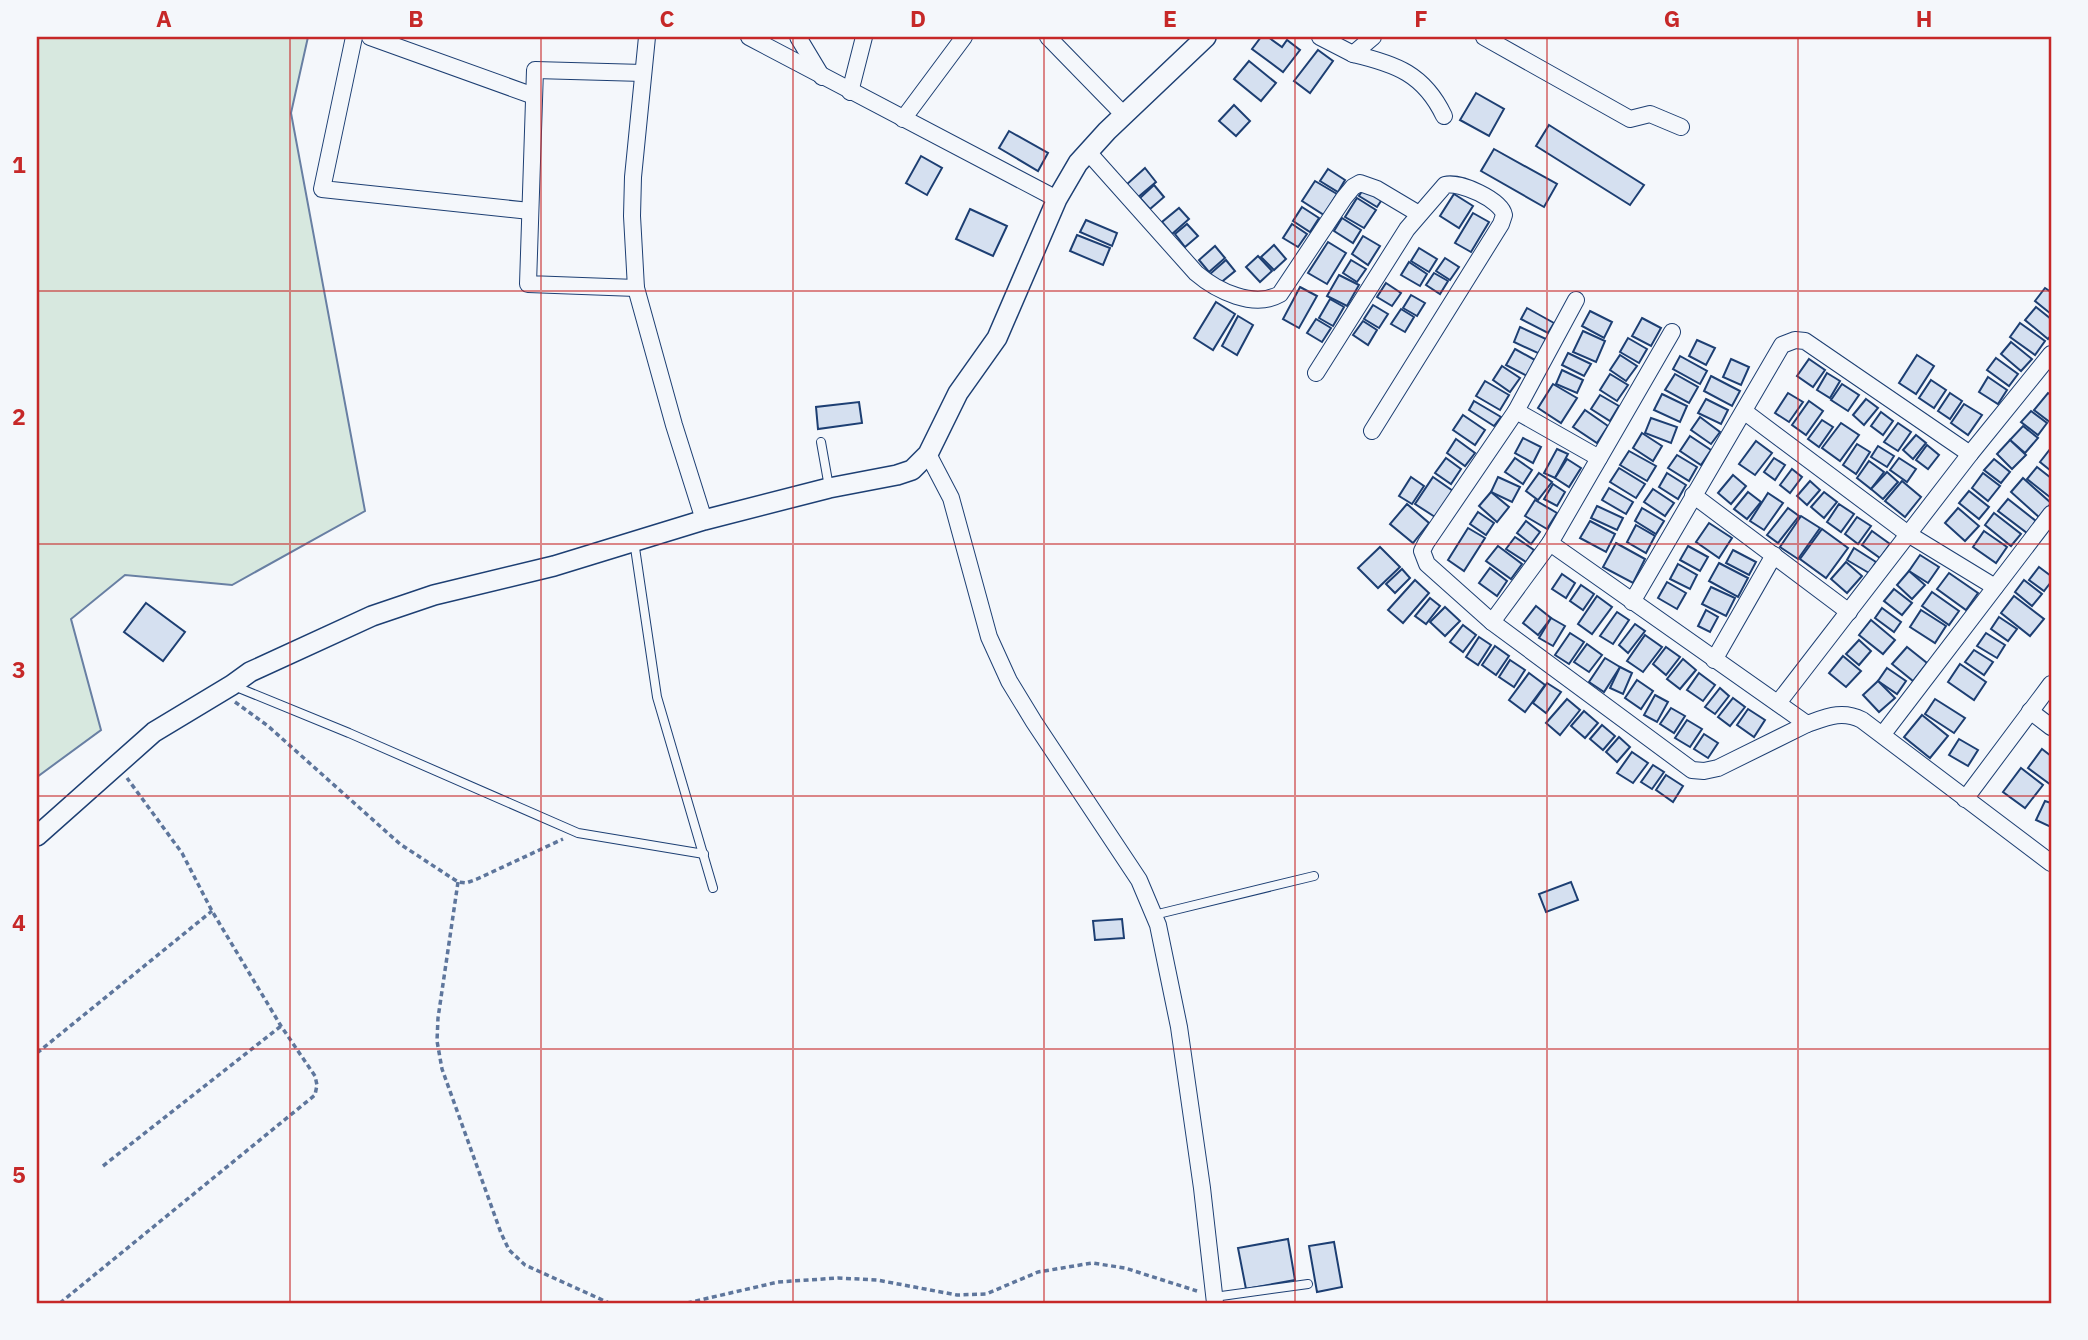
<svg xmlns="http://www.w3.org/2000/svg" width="2088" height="1340" font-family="'IBM Plex Sans',sans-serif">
<rect width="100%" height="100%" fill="#f4f7fb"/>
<polygon fill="#d7e8df" stroke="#687fa3" stroke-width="2" points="37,37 308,37 291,113 365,511 232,585 125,575 71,619 101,730 37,777"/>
<g fill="#d5e0f0" stroke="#1d3f73" stroke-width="2">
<polygon points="1261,37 1268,37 1282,47 1287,40 1300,50 1283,72 1252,49"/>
<polygon points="1318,50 1333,61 1310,93 1294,81"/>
<polygon points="1249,61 1276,83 1261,101 1234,79"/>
<polygon points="1476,93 1504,109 1489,136 1460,120"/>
<polygon points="1234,105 1250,121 1236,136 1219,121"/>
<polygon points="1549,125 1644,185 1630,205 1536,146"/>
<polygon points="1009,131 1048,153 1038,171 999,148"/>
<polygon points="1494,149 1557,184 1544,207 1481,171"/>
<polygon points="921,156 942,168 927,195 906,183"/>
<polygon points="1145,168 1156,182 1137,198 1126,185"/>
<polygon points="1328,169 1345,180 1338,192 1320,181"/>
<polygon points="1315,181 1337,194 1324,215 1302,201"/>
<polygon points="1154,185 1164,197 1150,209 1140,198"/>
<polygon points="1365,186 1383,198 1377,207 1359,196"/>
<polygon points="1454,194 1473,206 1459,228 1440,216"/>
<polygon points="1357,198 1376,210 1364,228 1345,217"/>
<polygon points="1302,207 1319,218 1310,232 1293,221"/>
<polygon points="1179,208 1189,219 1172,234 1162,222"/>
<polygon points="970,209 1007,226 993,256 956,239"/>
<polygon points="1473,213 1489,222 1471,252 1455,243"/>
<polygon points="1342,218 1361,230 1353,243 1334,231"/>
<polygon points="1086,220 1117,233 1112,246 1080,232"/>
<polygon points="1187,224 1198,236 1185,247 1175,234"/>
<polygon points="1292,224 1307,234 1298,247 1283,238"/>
<polygon points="1077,235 1110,248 1103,265 1070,251"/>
<polygon points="1363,236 1380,246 1368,265 1352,254"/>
<polygon points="1328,242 1346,253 1327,284 1308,273"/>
<polygon points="1274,245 1286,259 1274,270 1261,257"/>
<polygon points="1215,246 1225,258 1209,272 1199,260"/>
<polygon points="1419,248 1437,259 1429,272 1411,261"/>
<polygon points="1258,256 1272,271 1260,282 1246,267"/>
<polygon points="1445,258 1459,267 1450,280 1436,271"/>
<polygon points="1226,260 1235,271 1219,284 1210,274"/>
<polygon points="1351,260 1366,269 1357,282 1343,273"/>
<polygon points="1409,262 1427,274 1420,286 1401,275"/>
<polygon points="1434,273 1448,281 1440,294 1426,285"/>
<polygon points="1339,275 1359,285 1347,306 1327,296"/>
<polygon points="1386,283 1401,293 1392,306 1377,297"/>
<polygon points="1300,287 1317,296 1299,328 1283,319"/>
<polygon points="2045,288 2051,292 2051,314 2035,301"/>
<polygon points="1411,295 1425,303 1417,316 1403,308"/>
<polygon points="1330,299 1344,307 1333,326 1319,318"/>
<polygon points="1216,302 1235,314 1213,350 1194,338"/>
<polygon points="1373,305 1388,314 1379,328 1364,319"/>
<polygon points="2036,307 2051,319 2051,335 2048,339 2025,320"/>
<polygon points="1527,308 1554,323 1548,333 1521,319"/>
<polygon points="1401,309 1414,317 1405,332 1391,324"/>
<polygon points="1590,311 1612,322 1604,338 1582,326"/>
<polygon points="1238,316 1253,325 1237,355 1222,346"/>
<polygon points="1642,318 1661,328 1651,346 1632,336"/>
<polygon points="1316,319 1331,328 1322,342 1307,333"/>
<polygon points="1363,321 1377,330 1368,345 1353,335"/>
<polygon points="2020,323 2045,341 2035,355 2010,337"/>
<polygon points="1520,327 1546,339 1540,354 1514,342"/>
<polygon points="1583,331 1605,341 1596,362 1573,352"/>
<polygon points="1628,338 1647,349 1639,363 1620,352"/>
<polygon points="1697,340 1715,348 1706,365 1689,356"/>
<polygon points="2011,342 2032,359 2021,371 2001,354"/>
<polygon points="1515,349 1535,360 1527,376 1506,365"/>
<polygon points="1568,353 1591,364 1584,376 1562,365"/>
<polygon points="1620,355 1637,366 1626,381 1610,370"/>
<polygon points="1917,355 1934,366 1916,394 1899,383"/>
<polygon points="1680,356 1707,371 1700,384 1673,369"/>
<polygon points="1996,358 2018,374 2009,386 1987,370"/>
<polygon points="1731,359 1749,367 1741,385 1723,377"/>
<polygon points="1809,359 1825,370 1813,387 1797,376"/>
<polygon points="1502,366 1520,378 1510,392 1493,380"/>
<polygon points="1562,370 1583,380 1577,393 1556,384"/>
<polygon points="1827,373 1840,381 1830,398 1817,390"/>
<polygon points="1610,374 1628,385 1617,401 1600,390"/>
<polygon points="1675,374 1698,387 1689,403 1665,390"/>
<polygon points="1711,376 1740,391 1732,406 1704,391"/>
<polygon points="1988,377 2007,390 1998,404 1979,392"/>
<polygon points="1931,380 1946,390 1934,408 1919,398"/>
<polygon points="1485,381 1509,395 1500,410 1476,396"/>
<polygon points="1553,384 1577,398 1561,423 1538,408"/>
<polygon points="1842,384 1859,395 1848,411 1831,400"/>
<polygon points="1788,393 1803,402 1789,422 1775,413"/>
<polygon points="1950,393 1962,401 1950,419 1938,411"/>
<polygon points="2048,393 2051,395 2051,423 2034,410"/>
<polygon points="1662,394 1687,406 1680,422 1654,410"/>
<polygon points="1600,395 1619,406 1610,421 1591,409"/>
<polygon points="1706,399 1728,410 1721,424 1698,413"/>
<polygon points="1866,399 1878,408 1864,425 1853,415"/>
<polygon points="1474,401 1501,417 1494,426 1469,410"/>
<polygon points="1809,401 1823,411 1806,435 1792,425"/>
<polygon points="859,402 862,423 818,429 816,407"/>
<polygon points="1964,404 1982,415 1968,435 1951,423"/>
<polygon points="1585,410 1608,426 1597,443 1573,427"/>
<polygon points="2031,411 2047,423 2038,435 2021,422"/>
<polygon points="1881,412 1893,421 1883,435 1871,426"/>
<polygon points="1463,415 1485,430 1475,445 1453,430"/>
<polygon points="1700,417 1720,432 1711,444 1691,430"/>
<polygon points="1651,418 1677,427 1671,443 1645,433"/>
<polygon points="1822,420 1833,427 1819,447 1808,439"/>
<polygon points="1841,423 1859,435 1840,461 1822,448"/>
<polygon points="1898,423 1911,432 1898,451 1884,442"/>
<polygon points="2023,426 2038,438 2025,453 2010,440"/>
<polygon points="1642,433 1662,446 1653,461 1633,448"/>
<polygon points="1916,435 1926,443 1913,459 1903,450"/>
<polygon points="1690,436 1711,450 1701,465 1680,451"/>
<polygon points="1523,438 1541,447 1533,463 1515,453"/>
<polygon points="1456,439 1475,453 1465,466 1447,453"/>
<polygon points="2010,440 2026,455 2012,469 1997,454"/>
<polygon points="1756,441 1772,453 1755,475 1739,464"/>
<polygon points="1857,444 1870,452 1856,474 1843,465"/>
<polygon points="1927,445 1939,455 1928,469 1916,460"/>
<polygon points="1878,446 1894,456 1887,467 1871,457"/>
<polygon points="2051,448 2051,471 2040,462"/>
<polygon points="1557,449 1568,454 1555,478 1544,473"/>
<polygon points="1629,451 1656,466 1647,481 1620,465"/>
<polygon points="1677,455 1697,467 1689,481 1668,468"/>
<polygon points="1446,458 1461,469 1451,484 1435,473"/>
<polygon points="1515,458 1532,470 1523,484 1505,472"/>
<polygon points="1774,458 1785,465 1775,480 1764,472"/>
<polygon points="1899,458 1916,469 1907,482 1890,470"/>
<polygon points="1567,459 1581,468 1569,487 1555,478"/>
<polygon points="1994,459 2010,472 2001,483 1984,470"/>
<polygon points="1869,461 1884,472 1871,489 1857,478"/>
<polygon points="2037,467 2051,478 2051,498 2027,479"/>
<polygon points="1619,468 1645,484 1636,498 1610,482"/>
<polygon points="1792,469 1802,477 1790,493 1780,485"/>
<polygon points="1887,472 1898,482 1883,499 1871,489"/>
<polygon points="1539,473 1552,482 1538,500 1526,491"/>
<polygon points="1667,473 1686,485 1678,499 1659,487"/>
<polygon points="1983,473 2000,486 1988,501 1972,488"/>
<polygon points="1733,475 1746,486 1731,504 1718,493"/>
<polygon points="1411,477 1424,486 1412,504 1399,496"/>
<polygon points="1433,477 1453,491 1435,517 1415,504"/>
<polygon points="1498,477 1520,487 1512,502 1491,492"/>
<polygon points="2023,478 2051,503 2040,518 2011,492"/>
<polygon points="1810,481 1820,490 1807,505 1797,496"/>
<polygon points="1902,481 1921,497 1905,517 1885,501"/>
<polygon points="1553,484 1565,492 1557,506 1544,499"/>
<polygon points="1609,488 1633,502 1626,514 1602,500"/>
<polygon points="1653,489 1674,503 1665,516 1644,502"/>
<polygon points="1969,491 1989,507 1979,519 1959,503"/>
<polygon points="1491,492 1509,507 1497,522 1479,506"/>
<polygon points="1748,492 1761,502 1747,519 1734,509"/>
<polygon points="1824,492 1837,502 1824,518 1811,507"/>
<polygon points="1768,493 1783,503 1764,530 1750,521"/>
<polygon points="2008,499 2036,521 2027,533 1998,511"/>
<polygon points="1535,500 1557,513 1547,529 1525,516"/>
<polygon points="1407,504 1429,523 1413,543 1390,524"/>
<polygon points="1839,504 1854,514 1841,532 1827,522"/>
<polygon points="1597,506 1623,518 1617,530 1591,518"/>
<polygon points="1642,508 1664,521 1656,534 1635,521"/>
<polygon points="1788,508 1799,516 1778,543 1767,535"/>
<polygon points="1958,508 1979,526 1965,541 1945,523"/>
<polygon points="1478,512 1494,523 1486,535 1470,524"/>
<polygon points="1994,513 2021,534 2011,546 1985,525"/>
<polygon points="1801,516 1820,528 1798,559 1780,547"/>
<polygon points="1857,517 1871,526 1858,544 1845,534"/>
<polygon points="1526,521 1540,532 1531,544 1517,533"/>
<polygon points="1590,521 1615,534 1606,552 1580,538"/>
<polygon points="1709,523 1732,538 1719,558 1696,542"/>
<polygon points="1636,525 1655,536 1646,553 1627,542"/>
<polygon points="1468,528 1485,538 1464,571 1448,560"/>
<polygon points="1822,529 1848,548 1826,578 1800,559"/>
<polygon points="1872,531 1890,544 1880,558 1862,545"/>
<polygon points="1984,531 2007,547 1996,563 1973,547"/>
<polygon points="1515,537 1534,550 1526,562 1506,549"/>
<polygon points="1616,543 1645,559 1633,583 1603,567"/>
<polygon points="1498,546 1522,564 1511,579 1486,561"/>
<polygon points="1688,546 1708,557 1700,571 1680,560"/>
<polygon points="1380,547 1400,567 1378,588 1358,568"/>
<polygon points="1854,548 1876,562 1869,573 1847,560"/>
<polygon points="1733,550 1756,562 1749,575 1726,563"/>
<polygon points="1920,555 1939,567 1928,583 1909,571"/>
<polygon points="1846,562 1862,576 1847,593 1831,579"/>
<polygon points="1719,563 1748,578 1738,597 1709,581"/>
<polygon points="1678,564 1697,575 1690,589 1670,579"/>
<polygon points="2039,567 2051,576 2051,582 2044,591 2029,580"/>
<polygon points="1490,568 1507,581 1497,596 1479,583"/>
<polygon points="1402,569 1410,578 1395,593 1386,584"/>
<polygon points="1909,571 1925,585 1912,599 1897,585"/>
<polygon points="1949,573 1978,593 1966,610 1937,589"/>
<polygon points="1562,574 1575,583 1566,598 1552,589"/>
<polygon points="1415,580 1429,593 1403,623 1388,610"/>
<polygon points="2024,580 2042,594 2032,606 2015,592"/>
<polygon points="1667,582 1686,593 1677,609 1658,598"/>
<polygon points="1581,585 1594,594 1583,610 1570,601"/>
<polygon points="1711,587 1735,598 1726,616 1702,604"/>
<polygon points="1894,589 1912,603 1902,615 1884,601"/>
<polygon points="1932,592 1959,611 1949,625 1922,606"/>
<polygon points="1597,596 1612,607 1592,634 1578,624"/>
<polygon points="2014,596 2044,619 2030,636 2001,613"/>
<polygon points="1430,598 1440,606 1426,624 1415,616"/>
<polygon points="146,603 185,632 163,661 124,632"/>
<polygon points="1536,606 1551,618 1538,635 1523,623"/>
<polygon points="1445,607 1460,621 1445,636 1430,622"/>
<polygon points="1882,608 1901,622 1894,632 1875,618"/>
<polygon points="1706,610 1718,617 1710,632 1698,626"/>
<polygon points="1921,610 1946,626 1935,643 1910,627"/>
<polygon points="1617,612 1629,620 1613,644 1600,636"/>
<polygon points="1999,617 2017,629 2008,641 1991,629"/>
<polygon points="1551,618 1565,626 1553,646 1539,638"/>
<polygon points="1871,620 1895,640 1883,654 1859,635"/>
<polygon points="1635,624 1645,631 1628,653 1619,645"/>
<polygon points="1463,625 1476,635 1463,652 1450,642"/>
<polygon points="1570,633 1584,642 1569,664 1555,655"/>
<polygon points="1986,633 2005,645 1997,658 1977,646"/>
<polygon points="1645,635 1662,647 1643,672 1627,661"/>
<polygon points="1479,637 1491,645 1478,665 1466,657"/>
<polygon points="1859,640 1871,651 1859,665 1846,654"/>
<polygon points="1587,644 1602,655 1589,672 1574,662"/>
<polygon points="1495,646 1509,656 1496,675 1482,665"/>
<polygon points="1666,647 1680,657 1666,675 1653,664"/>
<polygon points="1907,647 1927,663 1913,681 1892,664"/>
<polygon points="1974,650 1993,662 1984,675 1965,662"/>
<polygon points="1843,656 1861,671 1846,687 1829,673"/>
<polygon points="1605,658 1620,667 1604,692 1589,682"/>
<polygon points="1683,659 1696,670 1680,689 1667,679"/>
<polygon points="1510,660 1525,670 1514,687 1499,677"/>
<polygon points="1960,664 1986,682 1974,700 1948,682"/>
<polygon points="1620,667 1632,673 1623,694 1610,688"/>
<polygon points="1887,668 1906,681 1897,694 1878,681"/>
<polygon points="1529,673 1545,685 1525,712 1509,700"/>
<polygon points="1699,673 1715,685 1703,701 1687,690"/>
<polygon points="1637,680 1653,691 1641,709 1625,698"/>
<polygon points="1878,681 1895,698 1879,712 1863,695"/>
<polygon points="1547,683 1561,692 1546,713 1533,703"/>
<polygon points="1720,688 1729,696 1715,714 1705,707"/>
<polygon points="1655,695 1668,702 1657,722 1644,715"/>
<polygon points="1733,698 1745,707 1730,726 1718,717"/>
<polygon points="1567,699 1580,710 1560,735 1546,723"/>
<polygon points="1935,699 1965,718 1954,733 1925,714"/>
<polygon points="1671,708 1685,716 1674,733 1660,724"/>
<polygon points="1748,709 1765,720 1754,737 1737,725"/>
<polygon points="1584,711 1598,723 1585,738 1571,726"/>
<polygon points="1922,715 1948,736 1930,758 1904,737"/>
<polygon points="1687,720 1702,729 1690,747 1675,738"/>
<polygon points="1602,725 1615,736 1603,750 1590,739"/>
<polygon points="1704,734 1718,743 1708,758 1694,749"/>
<polygon points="1619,737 1630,747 1617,762 1606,752"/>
<polygon points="1959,739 1978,750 1968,766 1949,755"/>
<polygon points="2042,749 2051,756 2051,785 2028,768"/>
<polygon points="1632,752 1648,763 1633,783 1617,773"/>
<polygon points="1653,765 1664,772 1652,789 1641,782"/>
<polygon points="2021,768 2043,785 2025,808 2003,792"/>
<polygon points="1666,775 1683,786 1673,802 1656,790"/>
<polygon points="2045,801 2051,803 2051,827 2036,820"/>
<polygon points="1571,882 1578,900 1546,912 1539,894"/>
<polygon points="1122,919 1124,938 1095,940 1093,921"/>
<polygon points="1288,1239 1295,1280 1246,1289 1238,1248"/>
<polygon points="1334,1242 1342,1287 1317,1292 1309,1246"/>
</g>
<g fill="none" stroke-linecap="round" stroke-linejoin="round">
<defs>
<g id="service">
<polyline points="821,442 829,487"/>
<polyline points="634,541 657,697 713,888"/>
<polyline points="234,686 349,733 578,833 704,854"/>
<polyline points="1154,915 1314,876"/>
<polyline points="1214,1297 1308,1284"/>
</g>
<g id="minor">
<polyline points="354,37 322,189 530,211"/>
<polyline points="370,37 534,96"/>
<polyline points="647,37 633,177 632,216 636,288 674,425 704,520"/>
<polyline points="749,37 1057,199"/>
<polyline points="798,37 822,77"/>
<polyline points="1048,37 1124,115"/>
<polyline points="1320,37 1353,54 1373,37"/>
<polyline points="1484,37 1630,119 1650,114 1681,127"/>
<path d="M1353 54C1396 64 1424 74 1444 116"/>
<polyline points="850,92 864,37"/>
<polyline points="903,119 964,37"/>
<path d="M1088 152 1196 273C1217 291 1254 309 1280 294L1344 198 1353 187 1360 183 1377 189 1419 214"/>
<polyline points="636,288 528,284 535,70 643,73"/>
<polyline points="1576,300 1516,411 1426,543 1422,551 1427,564 1492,622 1692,770 1704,771 1718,768 1807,724"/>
<path d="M1316 373 1407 229 1445 185C1460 181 1501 200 1504 215L1501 224 1372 431"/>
<polyline points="1516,411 1599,458"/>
<polyline points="1745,412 1908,534 1995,587"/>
<polyline points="928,454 951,498 989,637 1009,681 1034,722 1139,880 1158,925 1179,1027 1202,1188 1215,1303"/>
<polyline points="1693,495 1849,612"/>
<path d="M1550 543 1807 724C1827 717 1842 710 1862 720L2051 863"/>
<polyline points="1632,602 1782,345 1795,340 1805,341 1970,454"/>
<polyline points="1492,622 1550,543 1672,332"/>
<polyline points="1714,660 1774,555"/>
<polyline points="1778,703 1970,454 2051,354"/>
<polyline points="2030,711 2051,727"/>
<polyline points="1883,734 2051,514"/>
<polyline points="1965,799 2051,684"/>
</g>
<polyline id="tertiary" points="37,836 154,732 232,685 250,672 372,616 434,595 554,566 704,520 829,488 897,475 912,470 928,454 958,393 997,338 1057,199 1078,163 1107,131 1206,37"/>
</defs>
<use href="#service" stroke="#1d3f73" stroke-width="10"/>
<use href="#minor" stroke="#1d3f73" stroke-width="18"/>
<use href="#tertiary" stroke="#1d3f73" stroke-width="22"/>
<g stroke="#5e769c" stroke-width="3.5" stroke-dasharray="5 3.5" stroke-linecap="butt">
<polyline points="235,702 268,726 400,844 458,882 466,883 477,879 563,839"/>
<polyline points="458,882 438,1018 437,1041 442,1069 501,1233 509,1250 525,1265 609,1303"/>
<polyline points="37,1053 212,911"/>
<polyline points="103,1166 281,1026"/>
<polyline points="60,1303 315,1095 317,1085 315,1076 281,1026 212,911 182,853 127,778"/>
<polyline points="687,1303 778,1282 838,1278 877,1280 957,1295 986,1294 1038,1272 1092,1263 1125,1268 1197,1291"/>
</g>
<use href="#service" stroke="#f4f7fb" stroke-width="8"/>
<use href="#minor" stroke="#f4f7fb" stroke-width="16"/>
<use href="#tertiary" stroke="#f4f7fb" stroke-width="19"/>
</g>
<path fill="none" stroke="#c62828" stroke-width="2" stroke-opacity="0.55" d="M290 37V1303M541 37V1303M793 37V1303M1044 37V1303M1295 37V1303M1547 37V1303M1798 37V1303M37 291H2051M37 544H2051M37 796H2051M37 1049H2051"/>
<rect width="2088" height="1340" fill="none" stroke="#f4f7fb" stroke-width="77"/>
<rect x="38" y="38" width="2012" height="1264" fill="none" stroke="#c62828" stroke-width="2.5"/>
<g font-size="23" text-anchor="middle" font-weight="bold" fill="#c62828">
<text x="164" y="27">A</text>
<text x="416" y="27">B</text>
<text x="667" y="27">C</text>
<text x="918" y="27">D</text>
<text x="1170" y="27">E</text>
<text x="1421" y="27">F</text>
<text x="1672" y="27">G</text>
<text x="1924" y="27">H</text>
<text x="19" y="173">1</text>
<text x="19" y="425">2</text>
<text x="19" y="678">3</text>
<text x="19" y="931">4</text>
<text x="19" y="1183">5</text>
</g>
</svg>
